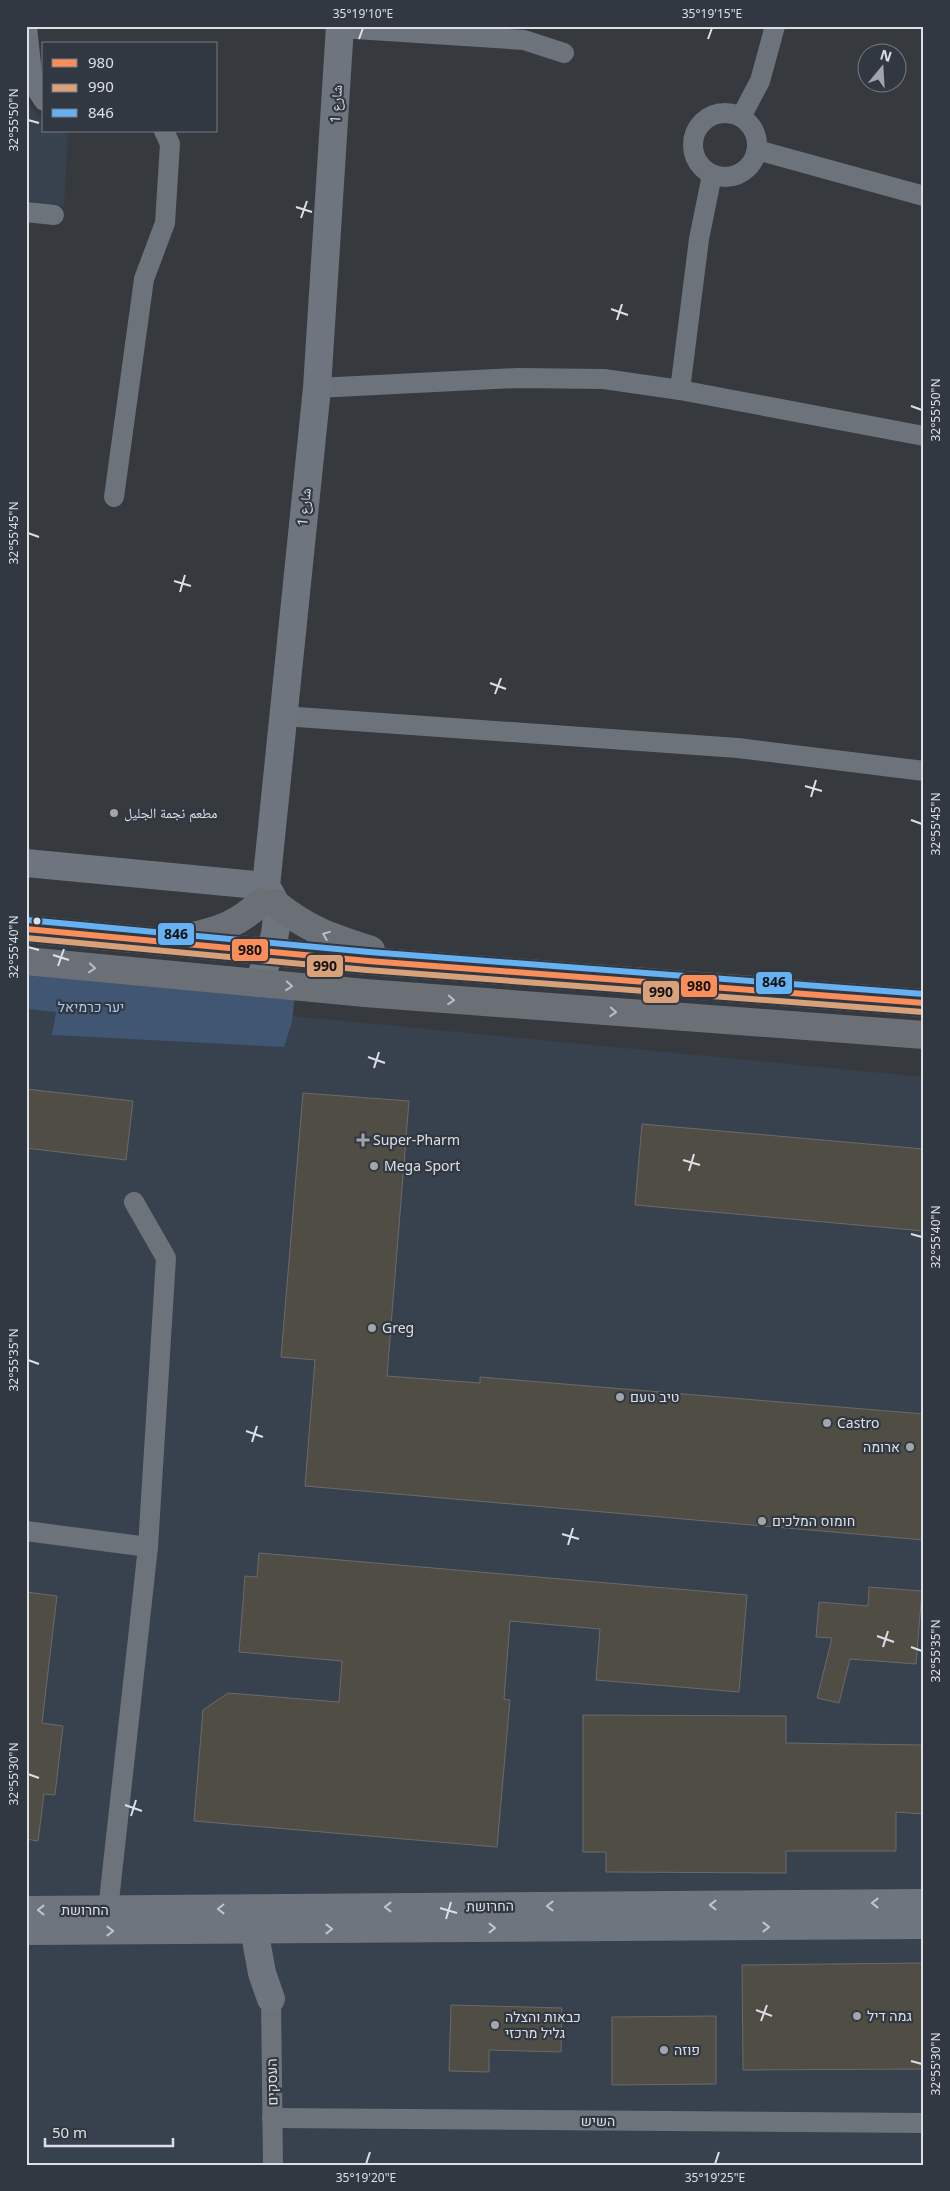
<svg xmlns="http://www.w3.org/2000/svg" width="950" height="2191" font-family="'Noto Sans','Noto Naskh Arabic',Heebo,sans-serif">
<rect width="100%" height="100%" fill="#36393e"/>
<g fill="#38414e">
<polygon points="26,100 38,116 44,119 44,131 68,132 64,207 26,201"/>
<polygon points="26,990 924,1077 924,2165 26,2165"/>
</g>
<polygon fill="#405673" points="26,971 295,995 292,1022 284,1047 52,1035 56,1012 26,1009"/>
<g fill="#504e44" stroke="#6a6a6b">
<polygon points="26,1089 133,1101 126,1160 26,1148"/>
<polygon points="303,1093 409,1101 387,1376 480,1383 480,1377 924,1414 924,1540 305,1486 315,1360 281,1357"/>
<polygon points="642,1124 924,1149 924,1231 635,1205"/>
<polygon points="259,1553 747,1595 739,1692 596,1680 600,1629 510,1621 504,1699 510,1700 497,1847 194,1821 203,1710 228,1693 339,1702 342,1661 239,1652 245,1576 257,1577"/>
<polygon points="869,1587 922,1591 916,1664 850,1659 839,1703 817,1698 832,1638 816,1637 819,1602 868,1606"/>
<polygon points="26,1592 57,1596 42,1723 63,1726 55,1795 44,1794 38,1841 26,1839"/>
<polygon points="583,1715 786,1716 786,1743 924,1745 924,1814 896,1812 896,1851 786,1851 786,1873 606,1872 606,1852 583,1852"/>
<polygon points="924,1963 924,2069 743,2070 742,1965"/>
<polygon points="451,2005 562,2008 561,2052 489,2050 489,2072 449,2071"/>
<polygon points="716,2016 716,2084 612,2085 612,2017"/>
</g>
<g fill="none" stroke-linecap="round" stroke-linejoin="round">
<g stroke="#6d737a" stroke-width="20">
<polyline points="27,26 33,84 44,101"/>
<polyline points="340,28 524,40 564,53"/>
<circle cx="725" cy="145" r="32"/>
<polyline points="741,117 760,81 775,26"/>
<polyline points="757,150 924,196"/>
<polyline points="26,212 54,215"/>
<polyline points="317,388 517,378 604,379 680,390 924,436"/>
<polyline points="680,390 699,239 712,175"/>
<polyline points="114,497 144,279 165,223 170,144 164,131"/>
<polyline points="283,716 738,748 924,771"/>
<polyline points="134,1202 166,1258 148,1547"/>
<polyline points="26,1531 148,1547 108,1910"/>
<polyline points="271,1999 273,2165"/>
<polyline points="272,2118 924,2123"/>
</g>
<g stroke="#6f757e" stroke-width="28">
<polyline points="26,863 266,886"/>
<path d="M258 983C268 959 281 930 275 903 273 897 269 891 266 886L317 388 340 26"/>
<polyline points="26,1910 924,1903"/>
<polyline points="265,1915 254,1929 262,1973 271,1999"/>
<polyline points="26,1931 924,1925"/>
</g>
<g stroke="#6b7077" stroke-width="28">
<path d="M275 903C308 930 331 937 371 950"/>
<polyline points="26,929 368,961 924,1003"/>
<path d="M188 937C217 931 239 924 261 902"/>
<polyline points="26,961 365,993 924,1035"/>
</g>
<defs>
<polyline id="bus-1" points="26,929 368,961 924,1003"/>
<polyline id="bus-2" points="26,938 367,970 923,1012"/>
<polyline id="bus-3" points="27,920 369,952 924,994"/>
</defs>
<use href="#bus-1" stroke="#323841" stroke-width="10"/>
<use href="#bus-2" stroke="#323841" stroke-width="10"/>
<use href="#bus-3" stroke="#323841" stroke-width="10"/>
<use href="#bus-1" stroke="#fa8e5a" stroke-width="6"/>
<use href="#bus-2" stroke="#d9a179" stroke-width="6"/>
<use href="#bus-3" stroke="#66b1f2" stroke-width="6"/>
</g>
<defs><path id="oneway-chevron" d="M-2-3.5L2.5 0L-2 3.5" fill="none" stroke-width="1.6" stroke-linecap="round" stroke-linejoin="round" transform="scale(1.25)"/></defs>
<g stroke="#babec5">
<use href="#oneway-chevron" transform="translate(326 935) rotate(-158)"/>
<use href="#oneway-chevron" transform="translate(92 968) rotate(5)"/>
<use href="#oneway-chevron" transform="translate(289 986) rotate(5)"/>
<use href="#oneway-chevron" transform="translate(451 1000) rotate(4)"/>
<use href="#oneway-chevron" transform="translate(613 1012) rotate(4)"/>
</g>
<g stroke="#c1c5cc">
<use href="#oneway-chevron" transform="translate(875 1903) rotate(180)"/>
<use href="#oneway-chevron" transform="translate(713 1905) rotate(180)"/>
<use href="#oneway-chevron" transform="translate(550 1906) rotate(180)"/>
<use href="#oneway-chevron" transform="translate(388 1907) rotate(180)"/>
<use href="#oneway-chevron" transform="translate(221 1909) rotate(179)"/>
<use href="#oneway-chevron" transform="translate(41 1910) rotate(-180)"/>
<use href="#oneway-chevron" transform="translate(766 1927)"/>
<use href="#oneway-chevron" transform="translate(492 1928)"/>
<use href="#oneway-chevron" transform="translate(329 1929)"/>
<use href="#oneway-chevron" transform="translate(110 1931)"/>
</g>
<path fill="none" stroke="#dce0e6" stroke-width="2" d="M359 39 363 28M708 39 712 28M28 120 39 123M296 207 312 212M301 218 307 201M611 309 628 315M617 320 622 304M911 406 922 410M28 533 39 537M174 581 191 586M180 592 185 575M490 683 506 689M495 694 501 678M805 786 822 791M811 797 816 780M911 820 922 824M28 947 39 950M53 955 69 960M58 966 64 949M368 1057 385 1063M374 1068 379 1052M683 1160 700 1165M689 1171 694 1154M911 1234 922 1237M28 1360 39 1364M246 1431 263 1437M252 1442 257 1426M562 1534 579 1539M568 1545 573 1528M877 1636 894 1642M883 1647 888 1631M911 1647 922 1651M28 1774 39 1778M125 1805 142 1811M131 1816 136 1800M440 1908 457 1913M446 1919 451 1902M756 2010 772 2016M761 2021 767 2005M911 2061 922 2064M366 2164 370 2152M715 2164 719 2152"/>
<g fill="#a2a6ab" stroke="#323841" stroke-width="2">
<circle cx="114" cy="813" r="5"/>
<path d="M360.5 1132.5h5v5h5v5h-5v5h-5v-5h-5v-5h5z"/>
<circle cx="374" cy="1166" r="5"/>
<circle cx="372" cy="1328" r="5"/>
<circle cx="620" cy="1397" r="5"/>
<circle cx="827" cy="1423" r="5"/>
<circle cx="910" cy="1447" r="5"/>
<circle cx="762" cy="1521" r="5"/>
<circle cx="857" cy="2016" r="5"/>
<circle cx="495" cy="2025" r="5"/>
<circle cx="664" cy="2050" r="5"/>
</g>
<circle fill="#dce0e6" stroke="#323841" stroke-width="2" cx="37" cy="921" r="4.5"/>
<g text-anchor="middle" stroke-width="4.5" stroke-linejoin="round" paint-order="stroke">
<g font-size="14" fill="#dce0e6" stroke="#323841">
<text transform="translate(336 104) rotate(-87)" y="5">شارع 1</text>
<text transform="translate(304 507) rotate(-84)" y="5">شارع 1</text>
<text transform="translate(490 1906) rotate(-1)" y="5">החרושת</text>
<text x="85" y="1915">החרושת</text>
<text transform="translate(272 2082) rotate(-91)" y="5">העסקים</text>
<text x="598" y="2126">השיש</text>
</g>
<g font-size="14" fill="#dce0e6" stroke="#323841" text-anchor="start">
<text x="124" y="818">مطعم نجمة الجليل</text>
<text x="373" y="1145">Super-Pharm</text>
<text x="384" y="1171">Mega Sport</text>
<text x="382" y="1333">Greg</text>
<text x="630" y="1402">טיב טעם</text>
<text x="837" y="1428">Castro</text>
<text x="900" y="1452" text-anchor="end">ארומה</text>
<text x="772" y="1526">חומוס המלכים</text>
<text x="867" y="2021">גמה דיל</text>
<text x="505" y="2022">כבאות והצלה<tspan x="505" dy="16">גליל מרכזי</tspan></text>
<text x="674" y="2055">פוזה</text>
</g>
<g font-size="14" fill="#a7c7f2" stroke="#323841">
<text x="91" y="1012">יער כרמיאל</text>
</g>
</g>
<g stroke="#323841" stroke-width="2">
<rect x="157" y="922" width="38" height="24" rx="5" fill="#66b1f2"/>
<rect x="231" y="938" width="38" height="24" rx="5" fill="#fa8e5a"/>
<rect x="306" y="954" width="38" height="24" rx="5" fill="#d9a179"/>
<rect x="755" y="971" width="38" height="24" rx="5" fill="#66b1f2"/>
<rect x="680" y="974" width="38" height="24" rx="5" fill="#fa8e5a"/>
<rect x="642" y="980" width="38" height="24" rx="5" fill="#d9a179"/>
</g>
<g font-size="14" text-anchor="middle" font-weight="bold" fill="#111">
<text x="176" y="939">846</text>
<text x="250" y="955">980</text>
<text x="325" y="971">990</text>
<text x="774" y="987">846</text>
<text x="699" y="991">980</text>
<text x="661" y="997">990</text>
</g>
<rect width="950" height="2191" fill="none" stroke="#323841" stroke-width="55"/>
<rect x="42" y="42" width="175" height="90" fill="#323841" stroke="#767b83"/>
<rect x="52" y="59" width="25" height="8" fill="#fa8e5a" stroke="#767b83"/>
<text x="88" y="68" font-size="15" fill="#dce0e6">980</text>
<rect x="52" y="84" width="25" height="8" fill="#d9a179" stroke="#767b83"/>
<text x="88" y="92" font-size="15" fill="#dce0e6">990</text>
<rect x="52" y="109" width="25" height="8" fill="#66b1f2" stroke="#767b83"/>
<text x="88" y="118" font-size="15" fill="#dce0e6">846</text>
<g transform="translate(882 68) rotate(18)"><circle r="24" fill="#323841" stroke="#767b83"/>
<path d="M0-4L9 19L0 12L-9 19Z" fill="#a2a6ab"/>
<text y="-8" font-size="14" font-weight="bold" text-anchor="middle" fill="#dce0e6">N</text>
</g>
<path d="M45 2138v8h128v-8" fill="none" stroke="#dce0e6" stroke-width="2.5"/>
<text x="52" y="2138" font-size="15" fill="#dce0e6" stroke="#323841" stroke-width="4" paint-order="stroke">50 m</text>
<rect x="28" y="28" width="894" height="2136" fill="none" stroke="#dce0e6" stroke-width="2"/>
<g font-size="12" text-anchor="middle" fill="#dce0e6">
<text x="363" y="18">35°19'10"E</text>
<text x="712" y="18">35°19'15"E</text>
<text transform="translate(14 120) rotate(-90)" y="4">32°55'50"N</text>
<text transform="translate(936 410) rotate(-90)" y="4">32°55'50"N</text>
<text transform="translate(14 533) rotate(-90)" y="4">32°55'45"N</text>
<text transform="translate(936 824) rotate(-90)" y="4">32°55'45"N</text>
<text transform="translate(14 947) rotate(-90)" y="4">32°55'40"N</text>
<text transform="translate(936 1237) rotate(-90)" y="4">32°55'40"N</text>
<text transform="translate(14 1360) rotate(-90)" y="4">32°55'35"N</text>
<text transform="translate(936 1651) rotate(-90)" y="4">32°55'35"N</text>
<text transform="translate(14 1774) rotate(-90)" y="4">32°55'30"N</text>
<text transform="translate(936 2064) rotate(-90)" y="4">32°55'30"N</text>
<text x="366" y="2182">35°19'20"E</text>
<text x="715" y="2182">35°19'25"E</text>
</g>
</svg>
